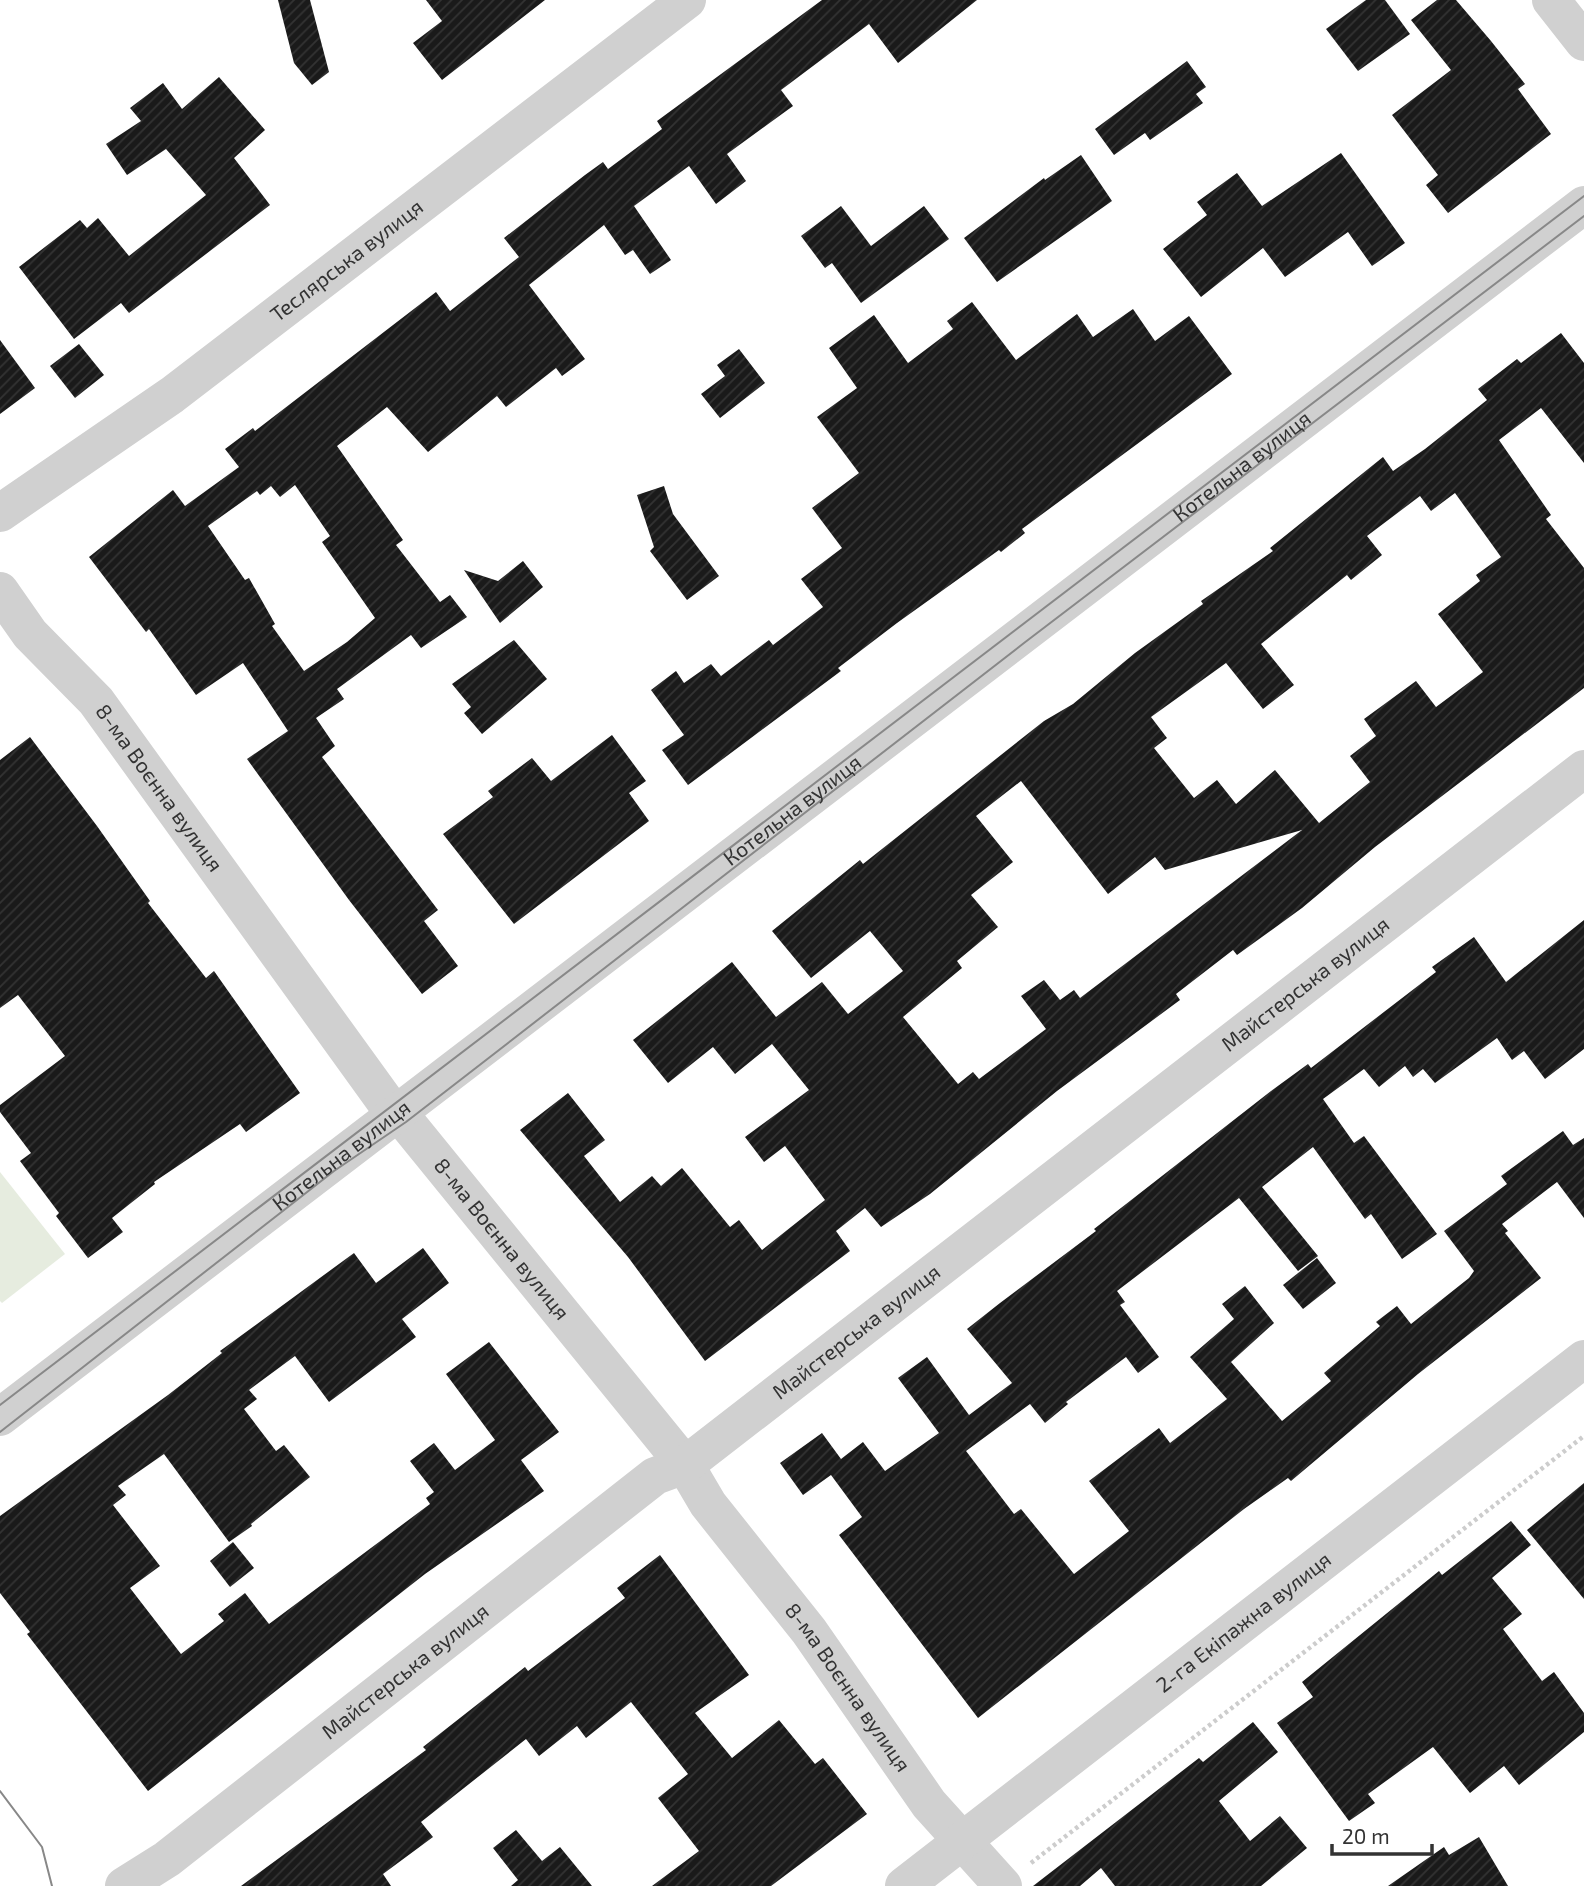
<svg xmlns="http://www.w3.org/2000/svg" width="1584" height="1886" font-family="'Exo 2',sans-serif">
<defs>
<pattern id="building-hatch" width="6" height="6" patternUnits="userSpaceOnUse" patternTransform="scale(1.75)"><rect width="6" height="6" fill="#1a1a1a"/><path d="M-1 1l2-2M0 6l6-6M5 7l2-2" fill="none" stroke="#333"/></pattern>
</defs>
<rect width="100%" height="100%" fill="#fff"/>
<polygon fill="#e6ecdf" points="0,1172 65,1254 2,1303 0,1301"/>
<g fill="url(#building-hatch)" fill-rule="evenodd">
<polygon points="278,0 310,0 329,72 312,85 294,63"/>
<polygon points="426,0 545,0 442,80 413,43 442,21"/>
<path d="M822 0H977L898 63 869 24 781 90 793 106 727 154 746 181 716 204 689 166 634 206 671 260 650 274 633 250 625 255 604 225 529 285 585 359 562 376 556 368 506 407 497 396 428 452 387 407 337 446 403 540 396 545 440 602 450 595 467 617 421 648 411 635 337 689 344 699 316 718 335 746 322 757 438 910 424 921 458 966 422 994 349 900 247 759 288 731 243 663 196 695 149 629 146 632 89 557 173 490 185 506 239 467 225 449 253 428 255 431 436 292 450 311 519 257 504 238 585 175 603 162 608 169 662 129 657 121ZM295 485 330 536 322 542 375 618 347 642 304 671 272 626 275 624 249 578 245 580 208 526 257 491 260 495 271 486 280 497Z"/>
<polygon points="1366,0 1385,0 1410,34 1358,71 1326,29"/>
<polygon points="1437,0 1456,0 1491,41 1525,84 1518,89 1551,134 1448,213 1426,185 1438,175 1392,115 1451,70 1411,20"/>
<polygon points="1187,61 1206,87 1196,94 1203,103 1150,140 1145,133 1114,155 1095,129"/>
<polygon points="219,77 265,130 234,158 270,205 129,313 121,303 74,339 19,267 80,220 87,228 98,218 129,256 206,195 166,149 127,175 106,144 141,121 130,108 163,83 182,109"/>
<polygon points="1341,153 1405,243 1372,266 1348,232 1285,277 1263,248 1201,297 1163,249 1207,215 1197,202 1237,173 1262,206"/>
<polygon points="1081,155 1112,201 997,282 964,238 1044,178 1045,180"/>
<polygon points="841,206 871,246 924,206 949,239 861,303 832,263 825,268 801,236"/>
<polygon points="972,302 1016,360 1077,314 1093,337 1133,309 1155,341 1189,316 1232,374 1022,529 1025,533 1001,552 999,550 897,623 838,668 841,671 688,785 662,750 684,735 651,690 676,671 684,683 711,664 721,676 769,640 773,645 823,607 801,579 842,548 812,508 859,473 817,417 857,388 829,348 874,315 908,363 953,329 947,321"/>
<path d="M1561 333 1584 363V463L1541 408 1499 440 1551 515 1546 519 1584 568V688L1375 847 1302 908 1237 955 1233 950 1176 994 1180 1000 1057 1091 930 1194 881 1227 865 1208 836 1231 850 1251 705 1361 628 1257 520 1130 568 1093 605 1140 584 1156 620 1202 652 1176 661 1186 682 1168 730 1227 739 1220 762 1250 825 1200 785 1146 764 1162 745 1137 809 1090 772 1044 735 1074 713 1047 668 1083 633 1040 732 962 776 1017 822 982 848 1014 903 971 870 931 811 978 772 931 860 860 863 864 1044 721 1073 704 1135 653 1203 604 1201 601 1273 551 1270 548 1383 457 1393 471 1425 449 1487 400 1478 389 1517 359 1521 363ZM1455 493 1501 557 1476 575 1480 581 1438 614 1483 672 1436 707 1416 681 1364 719 1376 736 1350 756 1370 782 1319 823 1275 770 1236 804 1217 780 1194 798 1154 748 1167 738 1151 717 1226 663 1263 709 1294 685 1261 644 1347 575 1351 580 1382 555 1367 536 1420 496 1431 511ZM1021 781 1108 894 1155 857 1165 870 1302 830 1080 998 1074 990 1060 1000 1044 980 1021 996 1046 1029 979 1079 973 1072 958 1084 903 1017 962 968 957 961 998 927 971 895 1013 862 976 816Z"/>
<polygon points="0,340 35,388 0,414"/>
<polygon points="79,344 104,375 75,398 50,366"/>
<polygon points="739,349 765,383 720,418 701,394 725,376 717,365"/>
<polygon points="664,486 673,514 719,576 687,600 650,551 654,547 637,495"/>
<polygon points="523,561 543,587 500,623 464,570 498,581"/>
<polygon points="514,640 547,679 482,734 464,713 471,707 452,684"/>
<polygon points="612,735 646,781 629,793 649,821 514,924 443,834 493,797 488,791 532,758 551,781"/>
<polygon points="30,737 97,826 150,901 148,903 206,978 214,971 300,1093 246,1132 240,1124 154,1182 155,1184 112,1218 123,1232 88,1258 56,1216 59,1213 20,1161 31,1153 0,1112 0,1105 65,1056 18,995 0,1008 0,760"/>
<polygon points="1584,920 1584,1049 1545,1079 1524,1051 1512,1060 1497,1038 1435,1083 1423,1069 1413,1077 1405,1066 1379,1087 1364,1069 1323,1099 1354,1143 1364,1136 1437,1234 1402,1259 1371,1214 1365,1219 1313,1147 1262,1187 1318,1256 1298,1271 1239,1198 1117,1291 1125,1302 1120,1305 1159,1357 1138,1373 1126,1357 1066,1402 1068,1404 1045,1423 1030,1404 966,1451 1014,1514 1021,1509 1074,1574 1129,1531 1089,1481 1159,1428 1170,1443 1227,1399 1190,1357 1234,1319 1222,1304 1245,1286 1274,1323 1231,1362 1282,1421 1331,1381 1324,1373 1380,1326 1376,1322 1397,1306 1411,1324 1469,1278 1474,1271 1444,1231 1507,1184 1501,1176 1563,1131 1573,1145 1584,1138 1584,1218 1557,1182 1502,1224 1508,1231 1505,1233 1541,1278 1418,1374 1291,1481 1288,1478 1244,1509 978,1718 839,1535 862,1517 831,1475 803,1495 780,1463 822,1433 841,1459 863,1442 885,1471 939,1433 898,1378 927,1357 969,1415 1012,1383 967,1329 1000,1303 1096,1231 1094,1229 1271,1091 1308,1064 1311,1068 1436,972 1432,967 1474,937 1506,982"/>
<polygon points="423,1248 449,1283 402,1319 416,1337 329,1402 295,1356 249,1390 257,1399 244,1409 276,1451 284,1445 310,1477 251,1524 252,1526 229,1542 164,1454 118,1486 126,1495 113,1505 160,1566 130,1588 181,1654 224,1621 218,1614 245,1593 269,1624 430,1504 426,1498 434,1492 410,1461 434,1443 455,1470 495,1440 446,1374 489,1342 559,1432 521,1460 544,1491 425,1574 148,1791 27,1634 30,1632 0,1593 0,1516 168,1395 222,1353 220,1351 354,1253 376,1283"/>
<polygon points="1317,1258 1336,1283 1303,1309 1283,1285"/>
<polygon points="1584,1483 1584,1599 1527,1530"/>
<polygon points="1511,1521 1531,1545 1492,1578 1522,1614 1503,1629 1542,1681 1554,1672 1584,1713 1584,1732 1519,1785 1504,1766 1470,1793 1433,1747 1368,1794 1375,1803 1349,1821 1277,1723 1313,1697 1302,1682 1439,1571 1442,1575"/>
<polygon points="233,1542 254,1568 230,1587 210,1561"/>
<polygon points="660,1555 749,1675 695,1713 732,1758 779,1720 815,1764 823,1758 867,1814 771,1886 652,1886 699,1851 658,1798 688,1774 631,1702 586,1738 577,1726 539,1756 526,1739 421,1822 433,1837 383,1874 391,1886 241,1886 426,1750 423,1747 525,1667 528,1671 625,1598 617,1588"/>
<polygon points="1253,1722 1278,1752 1219,1801 1250,1841 1280,1816 1307,1848 1261,1886 1115,1886 1101,1868 1080,1886 1033,1886 1199,1758 1203,1762"/>
<polygon points="516,1830 542,1861 560,1847 592,1886 511,1886 518,1880 493,1848"/>
<polygon points="1479,1837 1508,1886 1388,1886 1444,1847 1449,1855"/>
</g>
<g fill="none" stroke-linecap="round" stroke-linejoin="round">
<polyline stroke="#cdcdcd" stroke-width="4.5" stroke-dasharray="3.5 3.5" stroke-linecap="butt" points="1031,1863 1584,1436"/>
<g stroke="#d0d0d0" stroke-width="38">
<polyline points="1551,0 1584,42"/>
<path id="s1" d="M0 513 172 395 687 0"/>
<path id="s2" d="M0 591 30 634 96 701 390 1108 406 1122 685 1465 708 1504 809 1631 929 1804 1003 1886"/>
<path id="s3" d="M0 1417 1584 205"/>
<path id="s4" d="M124 1886 167 1859 655 1476 685 1465 1584 769"/>
</g>
<path stroke="#d0d0d0" stroke-width="38" id="s5" d="M904 1886 1584 1359"/>
<g stroke="#888" stroke-width="2">
<polyline points="0,1405 1584,196"/>
<polyline points="0,1432 334,1171 406,1122 1024,643 1584,216"/>
<polyline points="0,1791 42,1847 52,1886"/>
</g>
</g>
<g text-anchor="middle" stroke-width="7" stroke-linejoin="round" paint-order="stroke">
<g font-size="21" fill="#333" stroke="#fff">
<text dy="7" stroke="none"><textPath href="#s1" startOffset="429">Теслярська вулиця</textPath></text>
<text dy="7" stroke="none"><textPath href="#s3" startOffset="1564">Котельна вулиця</textPath></text>
<text dy="7" stroke="none"><textPath href="#s2" startOffset="254">8-ма Воєнна вулиця</textPath></text>
<text dy="7" stroke="none"><textPath href="#s3" startOffset="998">Котельна вулиця</textPath></text>
<text dy="7" stroke="none"><textPath href="#s4" startOffset="1488">Майстерська вулиця</textPath></text>
<text dy="7" stroke="none"><textPath href="#s3" startOffset="430">Котельна вулиця</textPath></text>
<text dy="7" stroke="none"><textPath href="#s2" startOffset="821">8-ма Воєнна вулиця</textPath></text>
<text dy="7" stroke="none"><textPath href="#s4" startOffset="920">Майстерська вулиця</textPath></text>
<text dy="7" stroke="none"><textPath href="#s5" startOffset="430">2-га Екіпажна вулиця</textPath></text>
<text dy="7" stroke="none"><textPath href="#s4" startOffset="354">Майстерська вулиця</textPath></text>
<text dy="7" stroke="none"><textPath href="#s2" startOffset="1388">8-ма Воєнна вулиця</textPath></text>
</g>
</g>
<path d="M1332 1844v10h100v-10" fill="none" stroke="#333333" stroke-width="3.5"/>
<text x="1342" y="1844" font-size="21" fill="#333333" stroke="#ffffff" stroke-width="5" paint-order="stroke">20 m</text>
</svg>
